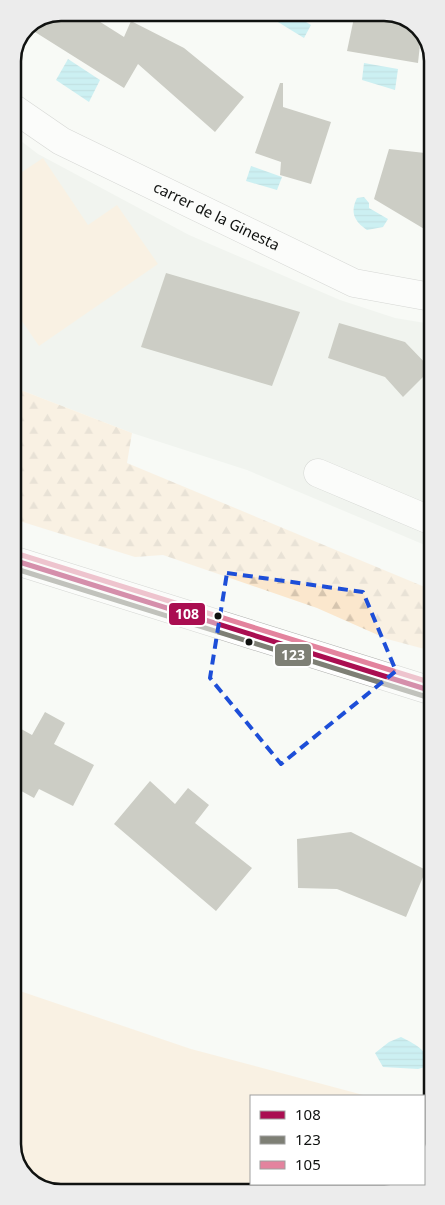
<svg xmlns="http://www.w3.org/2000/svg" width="445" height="1205" font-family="'Noto Sans',sans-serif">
<defs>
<pattern id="forest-firs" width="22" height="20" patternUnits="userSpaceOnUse" patternTransform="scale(1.25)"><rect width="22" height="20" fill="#fbe7cd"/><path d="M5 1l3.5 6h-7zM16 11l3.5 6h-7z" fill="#d6c5af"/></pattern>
<pattern id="water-rules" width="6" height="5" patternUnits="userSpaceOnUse" patternTransform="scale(1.25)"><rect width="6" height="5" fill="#97e4ee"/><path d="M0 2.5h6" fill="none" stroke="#81c3cb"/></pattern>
</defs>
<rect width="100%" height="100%" fill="#f8faf6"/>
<polygon fill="#e8eee6" points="13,135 38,154 189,235 340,300 395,318 431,324 432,548 247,470 132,433 13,387"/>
<g fill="#fbe7cd">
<polygon points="43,158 88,225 117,205 158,264 39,346 13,308 13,178"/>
<polygon points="14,989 191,1049 367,1096 251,1096 251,1184 407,1184 396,1191 58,1192 31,1182 14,1156"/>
<polygon points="424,1112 432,1115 432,1144 424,1169"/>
</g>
<polygon fill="url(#forest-firs)" points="13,387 132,433 127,463 432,590 432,651 387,639 317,608 163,555 135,557 13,519"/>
<g fill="url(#water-rules)">
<polygon points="276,13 291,13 311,25 304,38 273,19"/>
<polygon points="68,59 100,80 89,102 56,80"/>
<polygon points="364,63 398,69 395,90 362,80"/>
<polygon points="251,166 282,177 277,190 246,181"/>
<path d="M364 197 369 203V208L388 219 383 227 367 230C354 221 350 212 357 198Z"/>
<path d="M401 1037C414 1044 428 1049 429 1066L418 1069 383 1067 375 1053 389 1042Z"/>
</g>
<g fill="#979789">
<polygon points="62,12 86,13 124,37 131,21 184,48 244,97 215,132 138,64 124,88 27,27"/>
<polygon points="355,13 387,13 414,23 421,35 418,63 347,51"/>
<polygon points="280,83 283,83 283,107 331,122 311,184 280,175 281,162 255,153"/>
<polygon points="389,149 425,153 423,168 431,168 431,233 374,199"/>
<polygon points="166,273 300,312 272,386 141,347"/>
<polygon points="339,323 405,342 431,369 403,397 385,377 328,358"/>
<polygon points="45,712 65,723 54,744 94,765 73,806 39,789 34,798 14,787 14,725 32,735"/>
<polygon points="150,781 175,804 188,788 209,805 195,823 252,868 216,911 114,824"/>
<polygon points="351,832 426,870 406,917 337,889 298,888 297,839"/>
</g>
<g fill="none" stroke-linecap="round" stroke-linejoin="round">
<defs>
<g id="minor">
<path id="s1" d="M13 108 61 141 354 283 431 297"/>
<polyline points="318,473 432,521"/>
</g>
<polyline id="major" points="13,560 432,691"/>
</defs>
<use href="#minor" stroke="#adaeac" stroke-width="29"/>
<use href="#major" stroke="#adaeac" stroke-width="29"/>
<use href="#minor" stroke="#fefefe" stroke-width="28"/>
<use href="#major" stroke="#fefefe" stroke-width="28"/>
<defs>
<polyline id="bus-1" points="13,560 432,691"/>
<polyline id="bus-2" points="13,568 430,698"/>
<polyline id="bus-3" points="15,553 432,683"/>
</defs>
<use href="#bus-1" stroke="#fff" stroke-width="9"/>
<use href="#bus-2" stroke="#fff" stroke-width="9"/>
<use href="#bus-3" stroke="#fff" stroke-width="9"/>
<use href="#bus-1" stroke="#aa0e51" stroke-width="5"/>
<use href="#bus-2" stroke="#7e7f75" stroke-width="5"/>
<use href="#bus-3" stroke="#e3839e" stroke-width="5"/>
</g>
<path d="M0 0H445V1205H0ZM227 573 363 592 396 671 281 764 210 678Z" fill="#f8faf6" fill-opacity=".55" fill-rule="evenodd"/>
<path fill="none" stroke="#1d4ed8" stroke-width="4" stroke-dasharray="10 6" stroke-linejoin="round" d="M227 573 363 592 396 671 281 764 210 678Z"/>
<g fill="#101210" stroke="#fff" stroke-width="2">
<circle cx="218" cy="616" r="4.5"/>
<circle cx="249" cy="642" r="4.5"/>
</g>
<g text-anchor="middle" stroke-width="5" stroke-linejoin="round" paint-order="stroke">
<g font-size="15" fill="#101210" stroke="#fff">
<text dy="5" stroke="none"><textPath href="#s1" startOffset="231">carrer de la Ginesta</textPath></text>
</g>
</g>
<path d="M0 0H445V1205H0ZM61 21H384A40 40 0 0 1 424 61V1144A40 40 0 0 1 384 1184H61A40 40 0 0 1 21 1144V61A40 40 0 0 1 61 21Z" fill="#ececec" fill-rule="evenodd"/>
<path fill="none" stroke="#101210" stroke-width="2.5" d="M61 21H384A40 40 0 0 1 424 61V1144A40 40 0 0 1 384 1184H61A40 40 0 0 1 21 1144V61A40 40 0 0 1 61 21Z"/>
<g stroke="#fff" stroke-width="2">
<rect x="168" y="602" width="38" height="24" rx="5" fill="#aa0e51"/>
<rect x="274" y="643" width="38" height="24" rx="5" fill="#7e7f75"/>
</g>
<g font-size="14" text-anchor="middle" font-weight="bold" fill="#fff">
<text x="187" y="619">108</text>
<text x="293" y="660">123</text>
</g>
<rect x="250" y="1095" width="175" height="90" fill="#ffffff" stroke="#9fa09f"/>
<rect x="260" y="1111" width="25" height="8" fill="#aa0e51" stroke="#9fa09f"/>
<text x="295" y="1120" font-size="15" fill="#101210">108</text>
<rect x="260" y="1136" width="25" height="8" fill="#7e7f75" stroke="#9fa09f"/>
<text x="295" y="1145" font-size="15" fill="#101210">123</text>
<rect x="260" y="1161" width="25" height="8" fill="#e3839e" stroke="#9fa09f"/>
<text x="295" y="1170" font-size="15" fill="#101210">105</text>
</svg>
